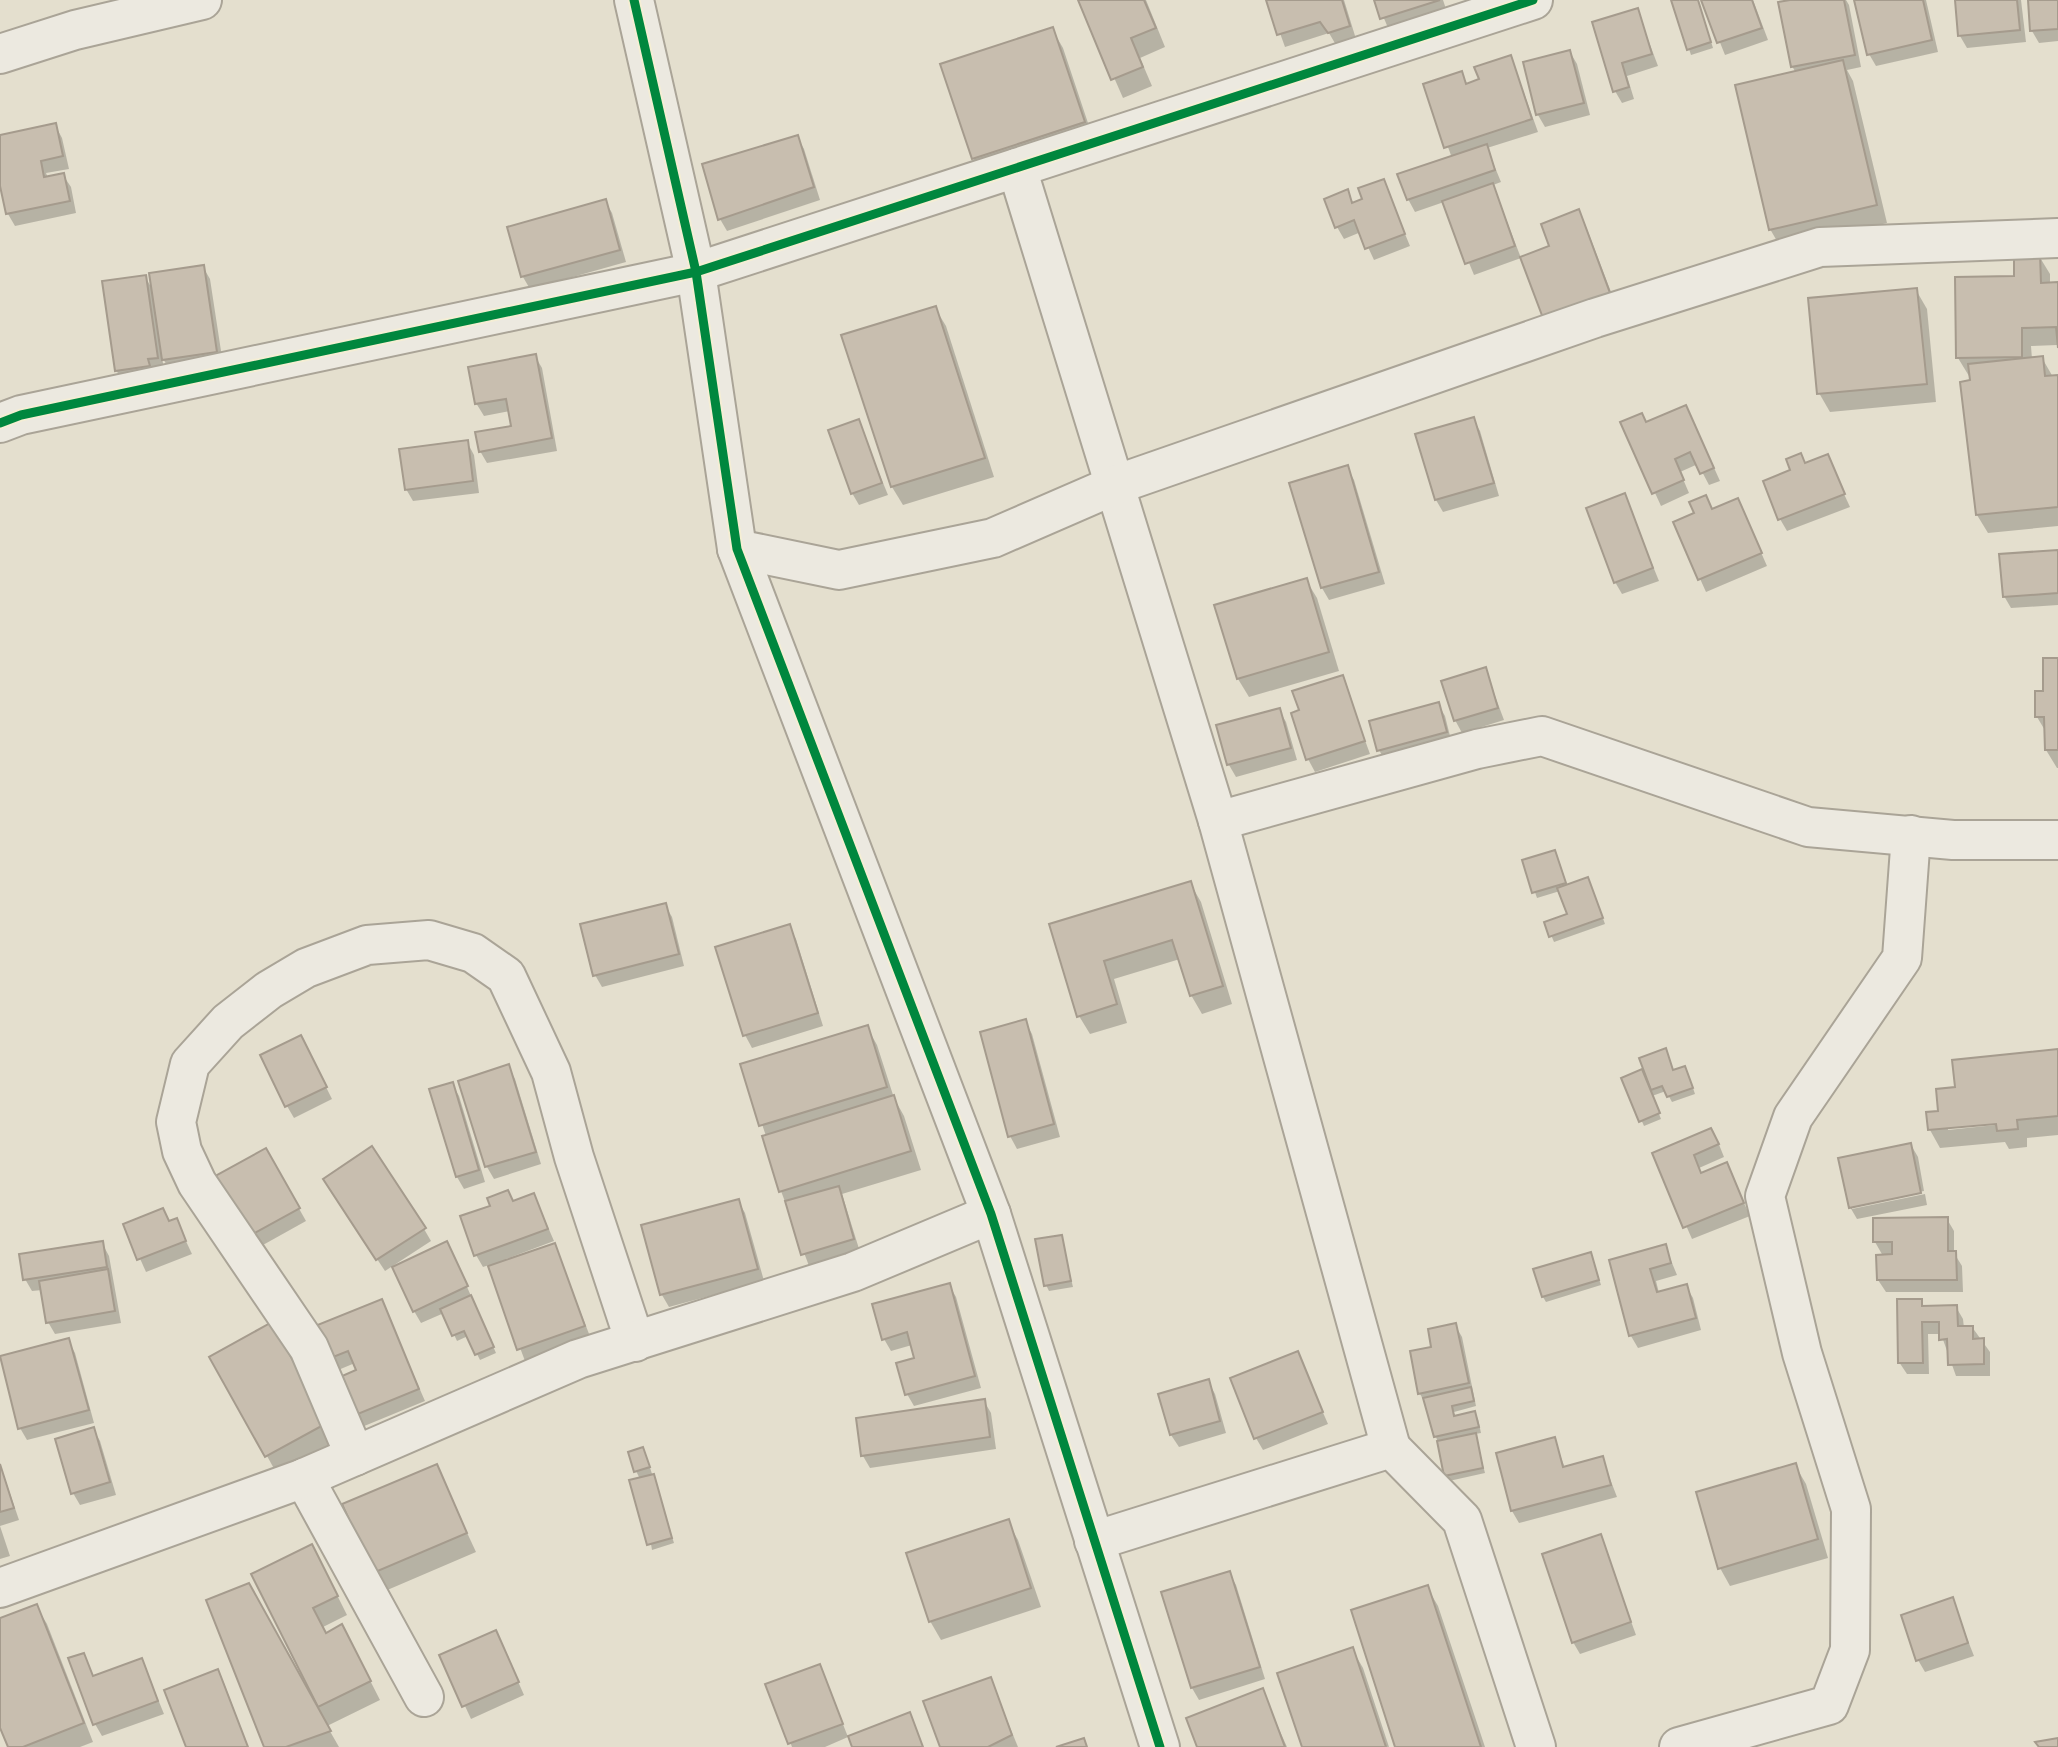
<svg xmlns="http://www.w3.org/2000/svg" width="2058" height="1747" font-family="'PT Serif',serif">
<rect width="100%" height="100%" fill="#e4dfce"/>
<g fill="#0003" fill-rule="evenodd">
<polygon points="1080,0 1146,0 1165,47 1140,58 1152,86 1123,98"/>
<polygon points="1268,0 1344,0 1356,39 1336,45 1329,33 1285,47"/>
<polygon points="1376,0 1443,0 1447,12 1389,30"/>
<polygon points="1673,0 1698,0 1713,48 1691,55"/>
<polygon points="1703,0 1753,0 1768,40 1725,55"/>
<polygon points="1800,0 1846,0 1849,5 1861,67 1847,70 1853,81 1887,223 1781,248 1770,229 1796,73 1792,66"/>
<polygon points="1856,0 1926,0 1938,52 1876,66 1869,54"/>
<polygon points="1956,0 2021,0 2026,42 1967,48 1960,36"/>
<polygon points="2030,0 2058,0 2058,41 2039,43 2032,31"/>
<polygon points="1637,10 1658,66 1627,76 1634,99 1622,103 1615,91 1594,23"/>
<polygon points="1052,29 1063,48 1094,141 984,177 973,158"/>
<polygon points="1570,52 1577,64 1590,115 1545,127 1538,115 1525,63"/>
<polygon points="1511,57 1538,132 1487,148 1501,182 1493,185 1521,258 1474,275 1444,202 1415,212 1408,199 1452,158 1425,85 1461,73 1468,85 1481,80"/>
<polygon points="55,125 62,138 69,169 46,173 48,178 63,175 71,187 76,213 15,226 8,214 0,178 0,137"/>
<polygon points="797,137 804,149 820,200 727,231 720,219"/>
<polygon points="1383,181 1410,246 1374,260 1361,232 1344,239 1337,227 1347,191 1354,204 1364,200"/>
<polygon points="605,201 612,213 626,262 530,289 523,277 509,228"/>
<polygon points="1578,212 1585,224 1616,305 1552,248"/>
<polygon points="2039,256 2050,274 2050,284 2058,284 2058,349 2057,345 2031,346 2032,359 2042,358 2053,377 2058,377 2058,526 1988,533 1977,515 1972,376 1969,376 1958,358 2015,278"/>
<polygon points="203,267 210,279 223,364 171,372 162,357 164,370 124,383 116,370 145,277 153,290"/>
<polygon points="1916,290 1927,309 1936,402 1830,412 1819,393"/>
<polygon points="935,308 946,326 994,477 903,505 892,487 844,336"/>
<polygon points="535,356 542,368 557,451 487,463 480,451 513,428 510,411 484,416 476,403"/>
<polygon points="1473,419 1480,431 1499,496 1443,512 1436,500"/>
<polygon points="1692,419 1720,481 1709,485 1698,464 1680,472 1689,493 1661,506 1623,423"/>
<polygon points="858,422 888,495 859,505 852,493"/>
<polygon points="467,442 474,455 479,493 413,501 406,489"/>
<polygon points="1827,457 1850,507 1787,531 1780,519 1806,465"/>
<polygon points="1347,467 1354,480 1385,584 1329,600 1322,588 1291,484"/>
<polygon points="1624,495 1659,581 1622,594 1615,582"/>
<polygon points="1705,497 1713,510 1738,500 1767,566 1706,592 1675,523 1696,514"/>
<polygon points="2058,552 2058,605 2011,608 2004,596"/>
<polygon points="1306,580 1317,598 1339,671 1249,697 1238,679 1217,606"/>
<polygon points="2058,660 2058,768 2057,768 2046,750 2046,732 2037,717"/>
<polygon points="1485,669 1504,720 1462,733 1455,720"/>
<polygon points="1342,677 1370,754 1315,772 1308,759 1301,711"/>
<polygon points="1438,704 1445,716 1452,744 1386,762 1379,750"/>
<polygon points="1279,710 1286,722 1297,760 1236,777 1229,765 1218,726"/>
<polygon points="1555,852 1567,886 1591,885 1605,924 1554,942 1546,923 1569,915 1560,891 1537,898 1524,861"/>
<polygon points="1190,883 1201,902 1232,1004 1202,1014 1191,995 1180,959 1114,979 1127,1023 1090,1034 1079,1016 1051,926"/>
<polygon points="665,905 672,917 684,966 602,987 595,975"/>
<polygon points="789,926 796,939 823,1026 752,1048 745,1035"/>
<polygon points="1025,1021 1032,1034 1060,1137 1017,1149 1010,1136"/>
<polygon points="867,1027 877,1045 894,1098 904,1116 921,1170 842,1194 860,1252 809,1266 781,1191 766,1136 742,1065"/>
<polygon points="307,1049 332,1099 294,1118 287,1106"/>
<path d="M2058 1051V1135L2027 1138V1147L2009 1149 2005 1142 1940 1148 1930 1130 1957 1089ZM2005 1121V1124L1948 1130V1127Z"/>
<polygon points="1668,1055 1674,1072 1688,1073 1695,1094 1672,1102 1666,1091 1652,1096 1661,1119 1644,1126 1623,1079"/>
<polygon points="508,1066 515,1079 541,1164 494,1179 487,1167 460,1082"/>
<polygon points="452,1084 459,1096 485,1182 464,1189 457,1177 431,1090"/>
<polygon points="1718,1142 1724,1157 1699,1168 1702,1174 1726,1164 1750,1216 1692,1239 1654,1153"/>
<polygon points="1911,1145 1918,1157 1924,1191 1852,1205 1852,1209 1925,1194 1927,1205 1857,1219 1850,1207 1840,1159"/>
<polygon points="266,1150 306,1221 252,1251 212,1180"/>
<polygon points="332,1191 424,1229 431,1241 385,1271"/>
<polygon points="534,1195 554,1241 506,1259 507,1262 555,1246 591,1339 525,1361 489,1265 483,1267 476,1255"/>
<polygon points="738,1201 745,1213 764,1281 669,1307 662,1295 643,1226"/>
<polygon points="1947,1219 1954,1231 1954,1253 1962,1266 1963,1292 1886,1292 1878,1280 1883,1256 1875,1242"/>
<polygon points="176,1220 192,1254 146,1272 125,1225"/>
<polygon points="1061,1237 1073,1287 1049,1291 1046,1285"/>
<polygon points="102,1243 109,1256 121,1323 55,1334 48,1322 42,1290 32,1291 25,1279"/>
<polygon points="1665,1246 1677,1275 1656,1281 1659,1293 1686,1286 1693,1298 1701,1330 1638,1348 1631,1336 1611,1261"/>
<polygon points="453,1255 496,1353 480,1360 468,1336 457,1341 444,1313 421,1323 414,1311"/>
<polygon points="1593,1260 1601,1285 1546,1302 1543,1297"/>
<polygon points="949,1285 956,1297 981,1388 914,1406 907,1394 916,1359 912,1345 891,1351 884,1339"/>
<polygon points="381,1301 425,1401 357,1429 358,1371 355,1363 331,1373 324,1360"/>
<polygon points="1921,1301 1925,1308 1956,1307 1963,1319 1964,1328 1972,1327 1990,1352 1990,1376 1956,1376 1941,1334 1928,1334 1929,1374 1907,1374 1899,1362"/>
<polygon points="271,1325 336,1442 277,1474 212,1357"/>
<polygon points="1455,1325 1462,1337 1476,1406 1454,1412 1455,1417 1475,1413 1478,1419 1481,1433 1475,1434 1485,1473 1449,1481 1427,1406 1420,1394 1433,1348"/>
<polygon points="68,1340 75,1353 94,1423 27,1440 20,1428"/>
<polygon points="1297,1353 1328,1424 1263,1450 1256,1438"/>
<polygon points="1208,1381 1215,1394 1226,1433 1179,1447 1171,1435 1160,1395"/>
<polygon points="984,1401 991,1413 996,1449 870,1468 863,1456"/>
<polygon points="93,1429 100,1441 116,1495 80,1505 73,1493"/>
<polygon points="1554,1439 1565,1468 1602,1458 1617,1497 1519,1523 1512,1511 1498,1454"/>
<polygon points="646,1455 674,1543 652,1550 640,1479 636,1471"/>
<polygon points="0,1464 19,1520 0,1526 10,1556 0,1559"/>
<polygon points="1795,1465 1806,1484 1828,1558 1730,1586 1720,1568"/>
<polygon points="436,1466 476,1552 385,1591 375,1572"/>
<polygon points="1008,1522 1018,1540 1041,1607 941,1640 930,1621"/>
<polygon points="1600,1536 1636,1635 1580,1654 1573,1642"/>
<polygon points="322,1565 347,1615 323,1627 326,1635 352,1645 380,1700 327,1726 339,1747 266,1747 310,1689 254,1575"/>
<polygon points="1229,1573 1236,1585 1265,1679 1199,1700 1192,1688 1163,1593"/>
<polygon points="1427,1587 1438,1606 1485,1747 1397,1747"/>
<polygon points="1952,1600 1974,1656 1925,1672 1918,1660"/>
<polygon points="36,1606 47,1624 93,1742 80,1747 10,1747 0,1723 0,1620"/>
<polygon points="502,1645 524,1695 471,1719 442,1656"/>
<polygon points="1352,1649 1363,1668 1389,1747 1304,1747"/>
<polygon points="83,1655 94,1678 142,1660 164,1714 102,1736 95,1724"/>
<polygon points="820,1666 848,1737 825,1747 792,1747 768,1685"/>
<polygon points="217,1671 224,1683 248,1747 188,1747"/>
<polygon points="990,1679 1018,1747 942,1747"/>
<polygon points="1262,1691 1287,1747 1199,1747"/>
</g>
<g fill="#c8beaf" stroke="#a59b8d" stroke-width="2">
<polygon points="1078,0 1144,0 1156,28 1131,38 1143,67 1111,80"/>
<polygon points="1266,0 1342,0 1350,26 1328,33 1320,22 1277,35"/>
<polygon points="1374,0 1440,0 1380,19"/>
<polygon points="1671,0 1698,0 1711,42 1687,50"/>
<polygon points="1701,0 1752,0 1762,28 1717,43"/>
<polygon points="1790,0 1844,0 1855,55 1791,67 1778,2"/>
<polygon points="1854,0 1923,0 1932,40 1867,55"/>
<polygon points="1955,0 2017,0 2020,30 1958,36"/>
<polygon points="2028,0 2058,0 2058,29 2030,31"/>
<polygon points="1638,8 1652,54 1622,63 1629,87 1613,92 1592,22"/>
<polygon points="1053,27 1085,122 972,159 940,64"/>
<polygon points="1570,50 1584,103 1536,115 1523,62"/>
<polygon points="1511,55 1532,119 1444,148 1423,84 1462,71 1466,84 1479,79 1474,67"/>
<polygon points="1843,60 1877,205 1769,230 1735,85"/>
<polygon points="56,123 63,156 41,161 44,177 64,173 70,201 6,214 0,186 0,135"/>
<polygon points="798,135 814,187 718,220 702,164"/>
<polygon points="1487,144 1495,170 1407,200 1397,174"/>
<polygon points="1384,179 1405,234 1365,249 1354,220 1335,228 1324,199 1348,189 1352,203 1362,199 1358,188"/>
<polygon points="1493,183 1515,246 1465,264 1442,201"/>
<polygon points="606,199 620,250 521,277 507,227"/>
<polygon points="1579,209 1610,293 1543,318 1520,257 1549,246 1541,224"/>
<polygon points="2014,254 2040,254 2041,283 2058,282 2058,348 2056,327 2022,328 2022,357 1956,358 1955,277 2014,276"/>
<polygon points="204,265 217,352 162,360 149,273"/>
<polygon points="146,275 158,358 148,359 150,366 115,371 102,281"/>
<polygon points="1917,288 1927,384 1817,394 1808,298"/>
<polygon points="936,306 985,458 891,487 841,335"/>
<polygon points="536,354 552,438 479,452 475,432 511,426 506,399 475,404 468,367"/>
<polygon points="2043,356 2045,376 2058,375 2058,507 1976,515 1960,382 1970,380 1968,364"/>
<polygon points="1686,405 1714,468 1700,474 1690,452 1675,459 1684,480 1652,494 1620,422 1642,413 1646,422"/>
<polygon points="1474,417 1494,483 1435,500 1415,434"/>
<polygon points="859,419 882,483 851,494 828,430"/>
<polygon points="468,440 473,481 405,490 399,449"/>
<polygon points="1801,453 1805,463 1828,454 1845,494 1778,520 1763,481 1790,470 1786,459"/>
<polygon points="1348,465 1379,572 1321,588 1289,483"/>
<polygon points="1625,493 1653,568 1614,583 1586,508"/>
<polygon points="1706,495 1712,509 1738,498 1762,553 1698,580 1673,522 1694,513 1689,502"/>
<polygon points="2058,550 2058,593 2003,597 1999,554"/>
<polygon points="1307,578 1329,652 1237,679 1214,605"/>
<polygon points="2043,658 2058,658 2058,750 2045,750 2044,717 2035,717 2035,691 2043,691"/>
<polygon points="1486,667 1498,708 1454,721 1441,681"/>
<polygon points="1343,675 1365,741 1306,760 1291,713 1299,710 1292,691"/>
<polygon points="1439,702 1447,732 1377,751 1369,721"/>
<polygon points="1280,708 1291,748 1227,765 1216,725"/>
<polygon points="1555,850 1566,883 1532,893 1522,860"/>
<polygon points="1588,877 1603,918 1549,937 1544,922 1567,914 1557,888"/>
<polygon points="1191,881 1223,986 1190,996 1172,940 1104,961 1117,1004 1077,1017 1049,924"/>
<polygon points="666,903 679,954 593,976 580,924"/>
<polygon points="790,924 818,1013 743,1036 715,947"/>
<polygon points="1026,1019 1054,1124 1008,1137 980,1032"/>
<polygon points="868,1025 887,1087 759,1126 740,1064"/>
<polygon points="301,1035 327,1087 285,1107 260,1055"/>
<polygon points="1666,1048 1673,1070 1685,1066 1693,1088 1667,1097 1662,1086 1651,1090 1639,1058"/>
<polygon points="2058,1049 2058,1116 2017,1120 2018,1129 1997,1131 1996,1124 1928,1130 1926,1112 1938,1111 1936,1089 1955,1087 1952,1060"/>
<polygon points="509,1064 536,1152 485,1167 458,1081"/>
<polygon points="1642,1069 1660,1113 1639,1122 1621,1078"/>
<polygon points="453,1082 479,1170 456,1177 429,1089"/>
<polygon points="894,1095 911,1151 779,1192 762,1136"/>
<polygon points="1711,1128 1719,1144 1694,1155 1701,1173 1727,1162 1744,1203 1683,1228 1652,1153"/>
<polygon points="1911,1143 1921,1193 1849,1208 1838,1158"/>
<polygon points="372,1146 426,1228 376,1260 323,1179"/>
<polygon points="266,1148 300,1208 244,1239 210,1179"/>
<polygon points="839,1186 854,1239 801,1255 785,1201"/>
<polygon points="508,1190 513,1201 534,1193 548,1229 474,1256 460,1216 490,1206 487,1198"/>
<polygon points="739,1199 758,1269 660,1295 641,1225"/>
<polygon points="163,1208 169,1221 177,1218 186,1241 137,1260 123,1224"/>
<polygon points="1948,1217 1948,1251 1956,1251 1957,1280 1877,1280 1876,1255 1892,1254 1892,1242 1873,1242 1873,1218"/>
<polygon points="1062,1235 1071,1281 1044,1286 1035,1239"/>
<polygon points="103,1241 107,1267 23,1280 19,1254"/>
<polygon points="447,1241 468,1286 413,1312 392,1267"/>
<polygon points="555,1243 585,1326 517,1350 488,1266"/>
<polygon points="1666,1244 1671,1263 1650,1269 1657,1292 1687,1284 1696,1318 1629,1336 1609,1260"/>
<polygon points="1591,1252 1599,1280 1542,1297 1533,1269"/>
<polygon points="108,1269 115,1311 46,1323 39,1281"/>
<polygon points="950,1283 975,1376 905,1395 896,1363 914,1358 907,1332 882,1340 872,1304"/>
<polygon points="471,1295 494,1347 475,1355 464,1331 452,1336 440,1309"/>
<polygon points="382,1299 419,1389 348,1418 333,1380 356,1370 348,1351 323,1361 310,1328"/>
<polygon points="1897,1299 1922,1299 1922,1306 1957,1305 1958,1326 1973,1326 1973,1339 1984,1338 1984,1364 1948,1365 1947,1339 1939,1340 1939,1322 1922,1322 1923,1363 1898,1363"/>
<polygon points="272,1322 327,1423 265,1457 209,1357"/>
<polygon points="1456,1323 1469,1383 1418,1394 1410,1351 1431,1347 1428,1329"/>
<polygon points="69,1338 89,1410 18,1429 0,1356"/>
<polygon points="1298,1351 1323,1412 1254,1439 1230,1378"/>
<polygon points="1209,1379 1220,1421 1170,1435 1158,1394"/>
<polygon points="1471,1387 1474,1401 1452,1406 1454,1416 1475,1411 1479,1427 1434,1437 1423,1398"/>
<polygon points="985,1399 990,1437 861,1456 856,1418"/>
<polygon points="94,1427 110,1482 71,1494 55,1439"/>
<polygon points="1476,1433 1483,1468 1444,1476 1437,1441"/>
<polygon points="1555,1437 1563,1467 1603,1456 1611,1485 1511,1511 1496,1453"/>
<polygon points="643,1447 650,1467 634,1472 628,1452"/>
<polygon points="1796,1463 1818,1539 1718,1569 1696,1492"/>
<polygon points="0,1464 14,1508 0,1512"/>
<polygon points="437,1464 467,1533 373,1573 342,1504"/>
<polygon points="654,1474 672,1538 647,1545 629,1480"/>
<polygon points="1009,1519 1031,1588 929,1622 906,1553"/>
<polygon points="1601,1534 1631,1622 1572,1643 1542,1554"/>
<polygon points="312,1544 338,1596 313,1608 326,1633 342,1624 371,1681 318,1707 251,1574"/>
<polygon points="1230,1571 1260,1667 1191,1688 1161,1592"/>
<polygon points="249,1583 331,1731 286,1747 264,1747 206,1600"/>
<polygon points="1428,1585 1481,1747 1395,1747 1351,1610"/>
<polygon points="1953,1597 1968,1643 1916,1661 1901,1615"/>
<polygon points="37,1604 84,1723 23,1747 8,1747 0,1728 0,1618"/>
<polygon points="496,1630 519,1682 462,1707 439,1655"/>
<polygon points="1353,1647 1386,1747 1302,1747 1277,1673"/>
<polygon points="84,1653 93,1676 142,1658 158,1701 93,1725 68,1658"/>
<polygon points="820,1664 843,1724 788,1744 765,1684"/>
<polygon points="218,1669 248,1747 186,1747 164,1690"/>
<polygon points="991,1677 1012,1735 988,1747 940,1747 923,1701"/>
<polygon points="1263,1688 1285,1747 1197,1747 1186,1718"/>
<polygon points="910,1712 923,1747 852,1747 848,1736"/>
<polygon points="1084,1738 1087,1747 1056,1747"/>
<polygon points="2058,1738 2058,1747 2039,1747 2035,1742"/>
</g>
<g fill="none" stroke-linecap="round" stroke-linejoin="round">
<defs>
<g id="minor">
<polyline points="634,0 696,272 737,549 991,1214 1160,1747"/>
<polyline points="0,54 75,30 202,0"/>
<polyline points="1017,168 1218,821 1391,1448"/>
<polyline points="0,423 21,415 696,272 1533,0"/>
<polyline points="737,549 839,570 993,538 1115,485 1595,318 1820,247 2058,238"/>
<polyline points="1218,821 1477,749 1542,736 1808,827 1953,840 2058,840"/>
<polyline points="355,1456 309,1348 197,1183 182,1151 176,1122 190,1064 228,1022 269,990 306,968 367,945 429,940 473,953 506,976 551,1072 574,1157 635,1342"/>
<polyline points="304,1478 424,1697"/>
<polyline points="1094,1541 1391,1448 1462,1520 1536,1747"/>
<polyline points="0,1588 304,1478 578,1359 853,1272 991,1214"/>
<polyline points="1679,1747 1829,1705 1850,1650 1851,1509 1802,1353 1765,1196 1793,1117 1902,958 1911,835"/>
</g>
</defs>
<use href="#minor" stroke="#aaa497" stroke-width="42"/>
<use href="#minor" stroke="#ece9e0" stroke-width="38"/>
<defs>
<g id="cycleway">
<polyline points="634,0 696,272 737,549 991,1214 1160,1747"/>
<polyline points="0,423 21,415 696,272 1533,0"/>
</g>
</defs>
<use href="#cycleway" stroke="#f5eed4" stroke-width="13"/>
<use href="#cycleway" stroke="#00873e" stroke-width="9"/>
</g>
</svg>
